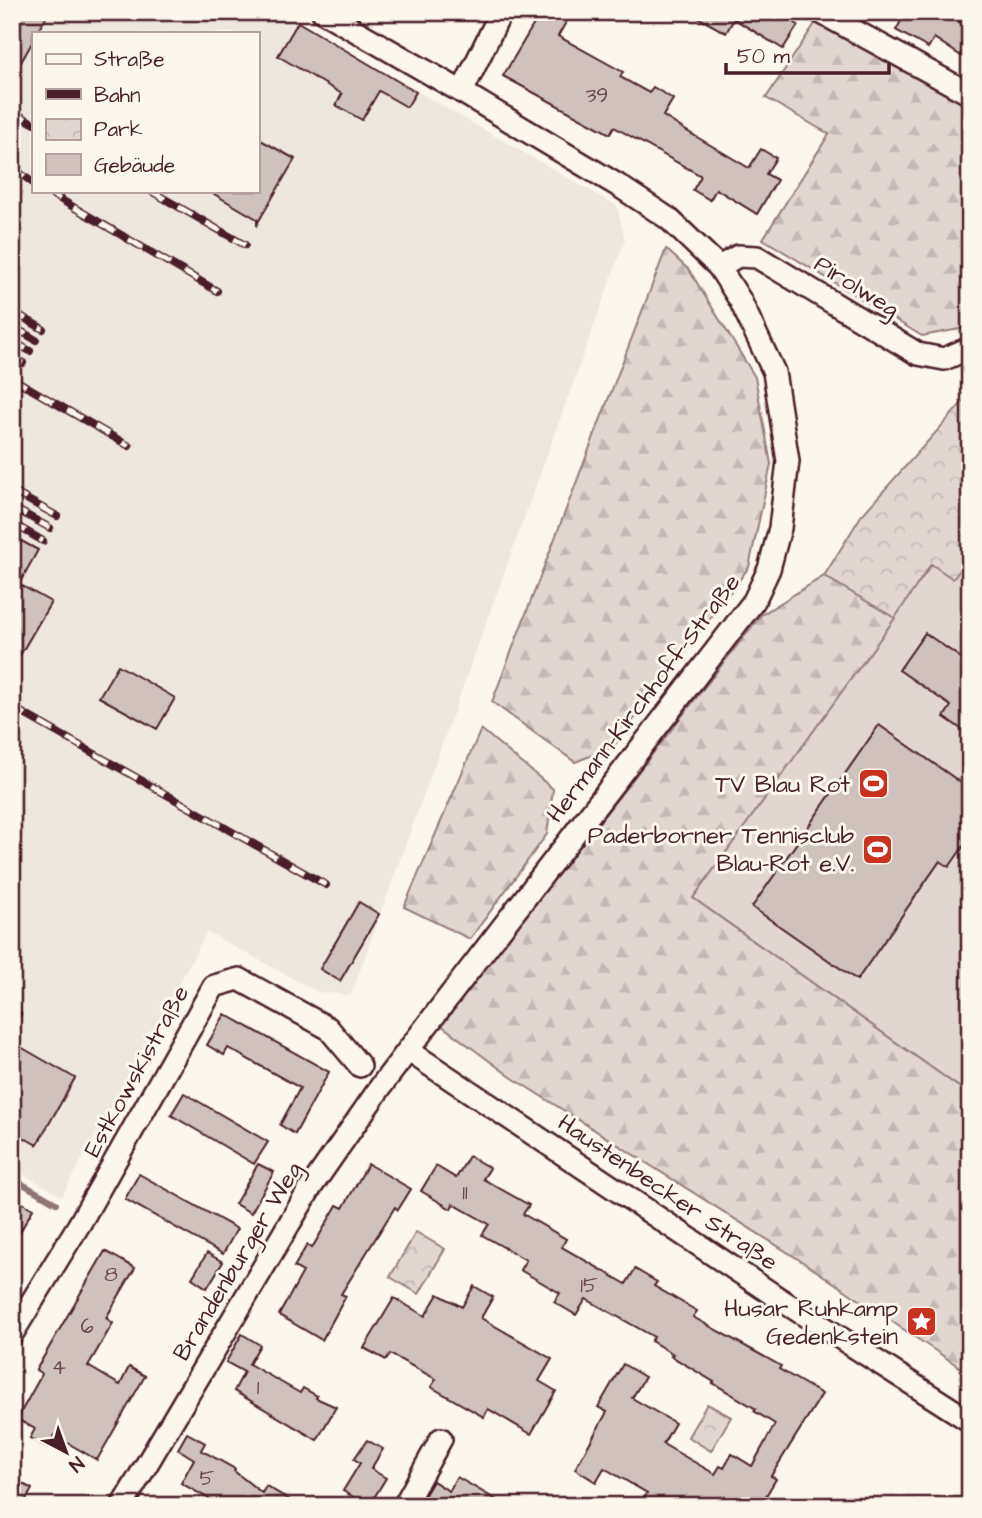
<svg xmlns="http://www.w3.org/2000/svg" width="982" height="1518" font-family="'Architects Daughter',sans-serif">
<defs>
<pattern id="forest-firs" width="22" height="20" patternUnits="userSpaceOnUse" patternTransform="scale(1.75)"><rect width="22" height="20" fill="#e2d7d0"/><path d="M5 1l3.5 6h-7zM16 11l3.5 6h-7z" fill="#c3b8b3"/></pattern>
<pattern id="park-crowns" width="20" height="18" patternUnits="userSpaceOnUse" patternTransform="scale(1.75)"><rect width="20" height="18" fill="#e2d7d0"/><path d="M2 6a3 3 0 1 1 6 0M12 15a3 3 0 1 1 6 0" fill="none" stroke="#c3b8b3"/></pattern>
</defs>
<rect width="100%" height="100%" fill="#fbf7ec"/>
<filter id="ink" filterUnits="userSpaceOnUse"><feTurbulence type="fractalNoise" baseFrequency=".0143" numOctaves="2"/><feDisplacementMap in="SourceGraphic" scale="14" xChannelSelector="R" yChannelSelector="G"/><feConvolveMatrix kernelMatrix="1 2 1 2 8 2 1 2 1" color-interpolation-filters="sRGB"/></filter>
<g filter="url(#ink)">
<path fill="#eee7de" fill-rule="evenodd" d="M12 12H279L617 206 625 240 351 995 318 992 207 932 62 1196 12 1168ZM33 33H257V191H33Z"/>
<polygon fill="#e2d7d0" stroke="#967b7e" stroke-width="2" points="970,557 970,1095 693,898 932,564 953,578"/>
<g fill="url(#forest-firs)" stroke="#967b7e" stroke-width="2">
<polygon points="818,19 970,107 970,323 965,328 922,336 763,239 829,134 766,98"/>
<polygon points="666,249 689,270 755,377 771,464 749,567 613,747 575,762 492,702"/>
<polygon points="824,576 895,618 693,898 970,1095 970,1374 806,1264 511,1077 437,1022 596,826 761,615"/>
<polygon points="481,729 553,789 547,834 470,939 404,907"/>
</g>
<g fill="url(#park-crowns)" stroke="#967b7e" stroke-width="2">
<polygon points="970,394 970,557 953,579 931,564 895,618 824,576 861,516"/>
<polygon points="416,1232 445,1249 419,1294 390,1277"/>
<polygon points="707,1404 731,1417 711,1451 688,1437"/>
</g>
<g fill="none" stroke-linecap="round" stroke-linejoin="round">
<polyline stroke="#907477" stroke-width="6" points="12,1178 56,1203"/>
</g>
<g fill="#cfc2bc" stroke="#4a1f2b" stroke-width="2">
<polygon points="12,12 49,12 37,33 33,33 33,41 12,78"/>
<polygon points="541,12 572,12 558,36 623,72 620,77 649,93 653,87 673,99 663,116 685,130 749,168 761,149 776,158 766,174 777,180 757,214 716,189 710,200 693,190 701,176 614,127 610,134 503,76"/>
<polygon points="688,12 796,12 791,20 798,25 783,49 734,19 726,33"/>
<polygon points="906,12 944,12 970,29 970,62 934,38 928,48 896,30"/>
<polygon points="298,22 416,92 407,107 379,91 362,120 336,105 342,94 278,56"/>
<polygon points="257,138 295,159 257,224 257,219 209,191 257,191"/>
<polygon points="12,536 38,550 19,584 51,602 12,669"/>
<polygon points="925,633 970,664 970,735 944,717 951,706 899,670"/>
<polygon points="118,665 175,698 157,729 99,697"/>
<polygon points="879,725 970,789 970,837 949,867 940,861 857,980 752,907"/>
<polygon points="359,902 379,914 340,981 320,969"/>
<polygon points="225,1014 329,1072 295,1134 280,1125 300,1088 228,1048 224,1055 207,1045"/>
<polygon points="12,1042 75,1078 37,1145 12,1131"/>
<polygon points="184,1093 268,1142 254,1164 171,1115"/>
<polygon points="469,1156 490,1168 483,1179 529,1205 523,1214 566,1239 562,1247 626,1284 635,1269 657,1282 654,1286 697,1311 693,1317 781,1366 779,1369 822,1394 771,1476 776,1479 760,1506 640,1506 647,1493 604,1468 596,1482 575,1469 607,1412 598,1407 623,1364 645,1377 632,1398 675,1423 663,1444 715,1474 720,1466 724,1468 732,1454 752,1466 775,1424 754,1411 756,1409 713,1383 714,1382 671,1356 673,1354 651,1341 654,1337 586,1299 576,1315 554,1302 560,1293 520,1270 526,1260 482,1235 489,1224 453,1204 451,1209 421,1191 436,1166 456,1178"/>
<polygon points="258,1164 274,1172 251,1213 235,1204"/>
<polygon points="368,1164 411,1189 398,1210 395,1207 341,1294 346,1296 322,1340 279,1315 303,1272 294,1267 307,1245 312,1248 337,1205 343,1208"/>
<polygon points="139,1174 237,1229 223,1254 125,1199"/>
<polygon points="12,1197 33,1209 12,1246"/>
<polygon points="105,1251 135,1268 106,1318 113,1323 88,1366 120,1385 129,1367 145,1376 97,1460 54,1435 47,1447 30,1438 35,1429 17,1419 42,1374 36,1370"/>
<polygon points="207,1253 223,1262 207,1288 192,1278"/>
<polygon points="474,1286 493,1297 481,1318 552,1359 539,1381 556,1391 531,1434 488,1409 484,1417 431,1387 436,1379 390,1354 386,1360 364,1348 394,1298 425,1316 438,1294 462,1307"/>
<polygon points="242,1334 260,1345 249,1364 300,1393 303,1388 317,1396 316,1398 336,1407 317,1440 234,1391 244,1372 226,1362"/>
<polygon points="187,1433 205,1443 201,1450 235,1469 234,1471 262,1493 266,1486 300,1506 222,1506 181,1483 194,1459 178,1449"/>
<polygon points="367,1440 383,1449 371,1469 386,1478 369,1506 343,1491 360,1463 354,1459"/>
<polygon points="457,1477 507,1506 436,1506 423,1498 433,1481 449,1491"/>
<polygon points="12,1478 32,1489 23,1506 12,1506"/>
</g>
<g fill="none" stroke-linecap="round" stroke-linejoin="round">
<defs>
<g id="minor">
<polyline points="820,12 970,94"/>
<polyline points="462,92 501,12"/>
<polyline points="719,267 738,256 757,257 918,354 944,359 970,348"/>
<polyline points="409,1051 778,1298 970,1421"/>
<polyline points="12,1334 80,1223 214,986 239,979 328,1028 360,1066"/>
<polyline points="122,1506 311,1187 384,1082 444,1003 754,601 769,569 780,528 788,461 774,372 740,300 719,267 669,219 619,186 462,92 323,12"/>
<polyline points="404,1506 441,1439"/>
</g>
</defs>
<use href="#minor" stroke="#4a1f2b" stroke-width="26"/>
<use href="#minor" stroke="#fbf7ec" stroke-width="21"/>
<defs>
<g id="rail">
<polyline points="12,111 33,123"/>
<polyline points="12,167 33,183"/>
<polyline points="46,191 217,291"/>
<polyline points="151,191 245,245"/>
<polyline points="12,311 43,329"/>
<polyline points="12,326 36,340"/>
<polyline points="12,341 30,351"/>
<polyline points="12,358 23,363"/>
<polyline points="12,378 129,446"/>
<polyline points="12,491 57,516"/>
<polyline points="12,507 50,528"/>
<polyline points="12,523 43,541"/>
<polyline points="12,707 326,885"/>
<polyline points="12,1010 18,1014"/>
</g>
</defs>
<use href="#rail" stroke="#4a1f2b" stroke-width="8"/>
<use href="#rail" stroke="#fbf7ec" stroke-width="5" stroke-dasharray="16" stroke-linecap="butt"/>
</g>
</g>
<defs>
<symbol id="stadium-square" viewBox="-11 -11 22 22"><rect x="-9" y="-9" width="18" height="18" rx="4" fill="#c8321e" stroke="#fbf7ec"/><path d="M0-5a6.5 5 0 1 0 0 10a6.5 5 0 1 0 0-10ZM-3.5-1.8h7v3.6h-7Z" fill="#fff"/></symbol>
<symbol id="sight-square" viewBox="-11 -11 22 22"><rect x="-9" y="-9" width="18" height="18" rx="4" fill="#c8321e" stroke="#fbf7ec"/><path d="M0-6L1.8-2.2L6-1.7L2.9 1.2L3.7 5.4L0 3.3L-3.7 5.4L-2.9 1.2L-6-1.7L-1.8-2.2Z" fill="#fff"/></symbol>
</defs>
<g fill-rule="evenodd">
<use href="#stadium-square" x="856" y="766" width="35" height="35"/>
<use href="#stadium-square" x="860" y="832" width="35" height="35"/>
<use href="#sight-square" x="904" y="1304" width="35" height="35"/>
</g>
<g text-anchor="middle" stroke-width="6" stroke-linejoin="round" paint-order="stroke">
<g font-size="21" fill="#6b484f">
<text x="597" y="102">39</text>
<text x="465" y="1199">11</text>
<text x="111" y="1281">8</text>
<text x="589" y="1292">15</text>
<text x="87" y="1333">6</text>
<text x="59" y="1374">4</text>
<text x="258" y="1394">1</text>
<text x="207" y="1485">5</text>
</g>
<g font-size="24" fill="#4a1f2b" stroke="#fbf7ec">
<text transform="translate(857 286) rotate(32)" y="8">Pirolweg</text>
<text transform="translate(643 698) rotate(-53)" y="8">Hermann-Kirchhoff-Straße</text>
<text transform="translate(136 1071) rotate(-61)" y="8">Estkowskistraße</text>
<text transform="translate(668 1192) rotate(34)" y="8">Haustenbecker Straße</text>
<text transform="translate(237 1261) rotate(-59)" y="8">Brandenburger Weg</text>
</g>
<g font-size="24" fill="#4a1f2b" stroke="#fbf7ec" text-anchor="end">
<text x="850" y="792">TV Blau Rot</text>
<text x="854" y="843">Paderborner Tennisclub<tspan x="854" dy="28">Blau-Rot e.V.</tspan></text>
<text x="898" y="1316">Husar Ruhkamp<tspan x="898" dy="28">Gedenkstein</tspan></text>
</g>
</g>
<rect width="982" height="1518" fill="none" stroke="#fbf7ec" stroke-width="42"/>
<rect x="21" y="21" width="940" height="1476" fill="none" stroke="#4a1f2b" stroke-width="2.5" filter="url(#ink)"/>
<rect x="32" y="32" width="228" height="161" fill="#fbf7ec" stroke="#b4a19f" stroke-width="2"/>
<rect x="46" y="54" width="35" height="10" fill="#fbf7ec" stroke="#b4a19f" stroke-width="2"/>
<text x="94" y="66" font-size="21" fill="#4a1f2b">Straße</text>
<rect x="46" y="89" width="35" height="10" fill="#4a1f2b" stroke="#b4a19f" stroke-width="2"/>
<text x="94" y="102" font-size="21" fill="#4a1f2b">Bahn</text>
<rect x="46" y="119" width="35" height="21" fill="url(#park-crowns)" stroke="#b4a19f" stroke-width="2"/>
<text x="94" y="136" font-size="21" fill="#4a1f2b">Park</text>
<rect x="46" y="154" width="35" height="21" fill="#cfc2bc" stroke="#b4a19f" stroke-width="2"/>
<text x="94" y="172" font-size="21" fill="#4a1f2b">Gebäude</text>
<g transform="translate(66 1452) rotate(139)" stroke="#fbf7ec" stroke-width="5" paint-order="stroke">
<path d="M0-5L12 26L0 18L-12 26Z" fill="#4a1f2b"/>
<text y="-10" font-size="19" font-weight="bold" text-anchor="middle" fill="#4a1f2b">N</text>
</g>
<path d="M726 63v10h163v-10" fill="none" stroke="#4a1f2b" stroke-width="3.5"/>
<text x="737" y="63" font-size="21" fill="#4a1f2b" stroke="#fbf7ec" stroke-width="5" paint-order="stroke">50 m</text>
</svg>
